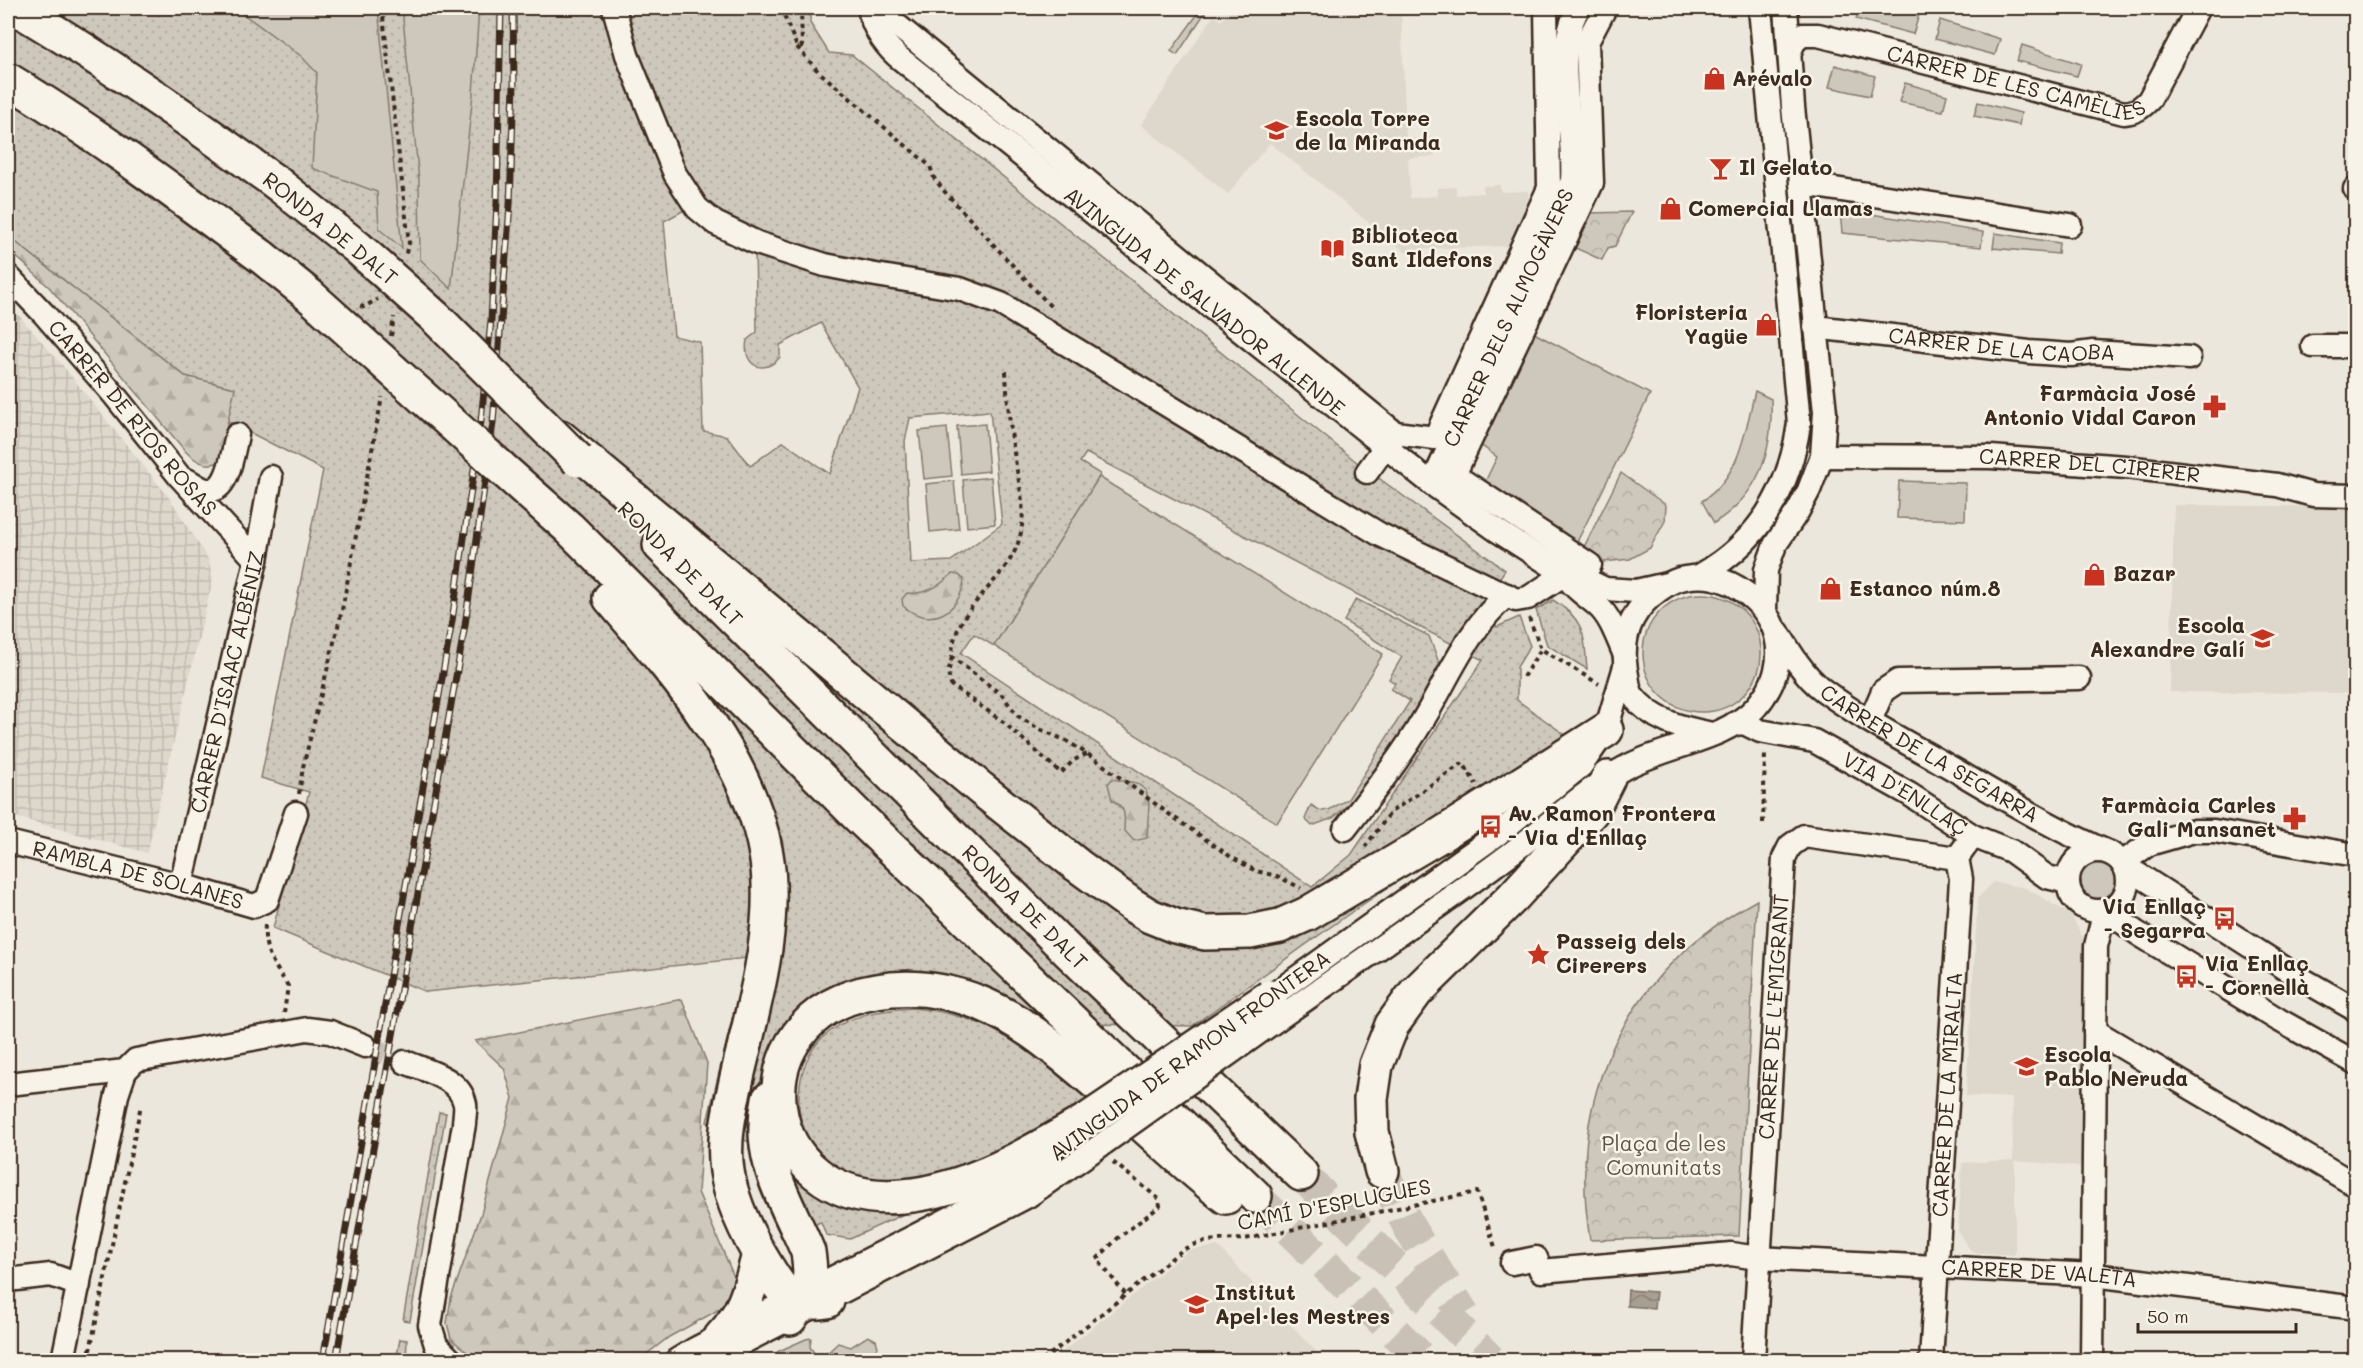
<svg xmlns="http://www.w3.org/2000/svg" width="2363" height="1368" font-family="Mali,sans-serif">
<defs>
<pattern id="industrial-grid" width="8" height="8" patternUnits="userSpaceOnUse" patternTransform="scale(1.5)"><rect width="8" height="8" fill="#ddd7cc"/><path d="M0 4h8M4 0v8" fill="none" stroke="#bfb9af"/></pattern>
<pattern id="grass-dots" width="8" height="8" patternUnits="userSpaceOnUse" patternTransform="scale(1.5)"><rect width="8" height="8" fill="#cec8bc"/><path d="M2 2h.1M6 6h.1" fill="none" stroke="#b2aca1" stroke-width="1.8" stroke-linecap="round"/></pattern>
<pattern id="forest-firs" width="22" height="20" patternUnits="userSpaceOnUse" patternTransform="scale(1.5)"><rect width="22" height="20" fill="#cec8bc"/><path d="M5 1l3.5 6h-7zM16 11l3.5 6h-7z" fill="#b2aca1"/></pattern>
<pattern id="park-crowns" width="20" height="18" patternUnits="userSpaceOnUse" patternTransform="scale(1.5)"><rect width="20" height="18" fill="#cec8bc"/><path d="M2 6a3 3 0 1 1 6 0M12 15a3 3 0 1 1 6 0" fill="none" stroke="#b2aca1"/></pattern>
<pattern id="water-waves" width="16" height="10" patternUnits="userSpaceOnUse" patternTransform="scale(1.5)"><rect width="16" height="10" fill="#a89f93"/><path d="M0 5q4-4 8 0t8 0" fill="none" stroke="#8a8277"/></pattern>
</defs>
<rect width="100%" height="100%" fill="#ece7dc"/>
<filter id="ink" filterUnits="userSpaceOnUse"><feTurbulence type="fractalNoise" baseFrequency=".0167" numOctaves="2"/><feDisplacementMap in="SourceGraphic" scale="12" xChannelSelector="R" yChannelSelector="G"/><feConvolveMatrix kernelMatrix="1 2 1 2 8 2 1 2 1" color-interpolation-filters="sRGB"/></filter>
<g filter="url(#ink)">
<g fill="#ddd7cc">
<polygon points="1232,8 1401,8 1406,139 1435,138 1435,156 1408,158 1410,198 1437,196 1437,188 1456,187 1456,195 1483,193 1483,186 1500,185 1501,192 1528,191 1529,205 1510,246 1422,249 1414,259 1270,143 1228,194 1141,125 1214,15 1221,21"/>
<polygon points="2174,505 2355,507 2355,693 2170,692"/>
<polygon points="1993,882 2026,888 2071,915 2084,940 2082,1166 2015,1161 2015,1255 1972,1252 1958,1232 1962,1163 2013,1160 2012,1098 1966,1096 1978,898"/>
<polygon points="1218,1246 1324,1360 1052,1360 1189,1250"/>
</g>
<polygon fill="url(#industrial-grid)" points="8,303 63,366 171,500 208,559 213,579 147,853 8,815"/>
<g fill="url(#grass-dots)" stroke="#84796d" stroke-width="1.5" fill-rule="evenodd">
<path d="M8 8H810V23L829 53 852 55 1358 463 1505 570 1479 608 1497 627 1519 617 1530 646 1517 667V700L1564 734 1555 774 1346 916 1192 1026 1038 1023 890 981 774 1057 760 1086 789 1233 781 1237C765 1206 756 1176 749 1142L707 1122 747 958 426 992 273 928 309 792 261 778 323 470 227 421 234 388 185 376 8 236ZM688 208C713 236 719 240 755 251L757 332 747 340C742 365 763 377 780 357V345L821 323 858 387 830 474 783 442 750 466 727 436 703 431 700 342 674 336 664 221ZM990 411 1002 524 951 561 911 563 905 441 910 418ZM1086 453 1483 660 1351 855 1312 887 961 653 974 634 994 646 1099 477 1100 474 1080 462Z"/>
<polygon points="1356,599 1429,636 1441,668 1424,706 1362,792 1333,818 1312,826 1305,819 1311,805 1321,811 1329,810 1348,799 1410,701 1391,689 1395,683 1389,679 1402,657 1344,621"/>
<path d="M1553 600C1585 620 1584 633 1587 669L1547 645 1536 610Z"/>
<path d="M913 1008C988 1014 1038 1052 1091 1101 1025 1138 965 1178 886 1180 878 1180 866 1183 859 1180 853 1179 848 1174 843 1171 832 1166 821 1159 814 1149 791 1119 795 1066 821 1039 847 1014 879 1010 913 1008Z"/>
<polygon points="439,1112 446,1113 410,1321 403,1320"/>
<polygon points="782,1159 908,1212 850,1239 826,1235 821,1222 812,1225"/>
<polygon points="400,1339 407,1340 406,1360 396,1360"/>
</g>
<g fill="url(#forest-firs)" stroke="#84796d" stroke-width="1.5">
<path d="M8 236 185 376 235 388 219 462C206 468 196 461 186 452L50 288 8 249Z"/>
<path d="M952 574 959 575 964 580C960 613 930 629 903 606L902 599 907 593C925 595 939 587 952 574Z"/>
<path d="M1112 779 1136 783 1146 790 1149 804 1147 838 1134 841 1124 830C1125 814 1126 808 1112 800L1108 784Z"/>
<polygon points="682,999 707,1063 698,1192 734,1277 730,1294 722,1308 669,1337 639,1360 477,1360 451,1339 447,1323 451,1298 481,1214 513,1098 504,1068 475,1041"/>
<polygon points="868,1336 876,1340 878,1347 867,1360 767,1360 779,1351 806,1339 811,1338 810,1347 815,1354 824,1356 838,1343 851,1347"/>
</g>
<g fill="url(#park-crowns)" stroke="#84796d" stroke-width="1.5">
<polygon points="1632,212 1615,246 1608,248 1602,260 1573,247 1589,213"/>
<polygon points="1621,473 1666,505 1665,521 1650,548 1630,559 1604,562 1583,549"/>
<path d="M1757 900 1739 1236 1590 1240C1566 1094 1626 971 1757 900Z"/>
</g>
<g fill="#cec8bc" stroke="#84796d" stroke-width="1.5">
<polygon points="235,8 378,8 402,248 379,229 377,192 312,168 317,73 301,56"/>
<polygon points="402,8 479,8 473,94 451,289 420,259 419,181"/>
<polygon points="1202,8 1208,8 1177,55 1171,51"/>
<polygon points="1859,8 1896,8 1919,15 1913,34 1856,19"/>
<polygon points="1940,20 2000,39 1995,55 1935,39"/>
<polygon points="2022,45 2081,64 2077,76 2017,61"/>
<polygon points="1835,65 1875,76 1870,96 1829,87"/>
<polygon points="1905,83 1947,95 1943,111 1899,102"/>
<polygon points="1978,102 2021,113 2019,125 1974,116"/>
<polygon points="1840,209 1983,232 1981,247 1842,233"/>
<polygon points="1995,233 2059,243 2058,254 1993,248"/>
<polygon points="1534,333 1650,394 1575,546 1484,484 1497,457 1479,444"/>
<path d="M1755 391 1771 399C1773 452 1760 494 1714 523L1702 501C1740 477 1745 432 1755 391Z"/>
<polygon points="985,424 989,471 961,474 957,426"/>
<polygon points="947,428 952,476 924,479 919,431"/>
<polygon points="991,477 995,524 967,527 963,480"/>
<polygon points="1099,477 1383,654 1277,823 994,646"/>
<polygon points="954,481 959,529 930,532 926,484"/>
<polygon points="1899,481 1966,483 1965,520 1897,518"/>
<circle cx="1702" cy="653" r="59"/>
<circle cx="2098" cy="881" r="18"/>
</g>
<polygon fill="url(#water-waves)" stroke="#7c7064" stroke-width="1.5" points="1628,1290 1656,1292 1654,1308 1627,1306"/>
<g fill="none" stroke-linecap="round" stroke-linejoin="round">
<polyline stroke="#c9c1b6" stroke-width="22" stroke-dasharray="22 11" stroke-linecap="butt" points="365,1046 405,1062"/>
<g stroke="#c9c1b6" stroke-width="33" stroke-dasharray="33 16" stroke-linecap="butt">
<polyline points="1382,1171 1411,1231 1464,1315"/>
<polyline points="1301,1174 1490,1360"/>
<polyline points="1255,1196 1423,1360"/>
</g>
<defs>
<g id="minor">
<polyline points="614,8 627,55 675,174 697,208 715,223 757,243 825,265 870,274 960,289 1001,304 1379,534 1516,600 1528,598 1565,574"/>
<path id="s1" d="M869 8C873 28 882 42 897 56L1432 484 1498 531 1565 574 1582 578 1605 589 1636 591 1667 584"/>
<polyline points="888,8 888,18 1395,433"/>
<path id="s2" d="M1789 54 1794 42 1802 35H1818L2124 113C2136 112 2141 108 2149 100L2198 8"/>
<polyline points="1802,184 2070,225"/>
<polyline points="2355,189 2356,189"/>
<path id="s3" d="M8 276 45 315 115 396 180 477 256 560"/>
<path id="s4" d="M1815 327 2029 352 2071 355 2093 352 2189 358"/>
<polyline points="2313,346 2356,346"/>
<path id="s5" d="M1822 456 1991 457 2126 467 2277 485 2313 495 2356 496"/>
<polyline points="1367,472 1395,433 1435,438 1549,188 1546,8"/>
<path d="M187 480C193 483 201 490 208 490 229 492 233 450 237 435"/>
<path id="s6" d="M1432 484 1572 181C1576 124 1551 60 1578 8"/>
<polyline points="1590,565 1454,475 1592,183 1587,42 1605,8"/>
<path d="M1699 576C1758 543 1790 490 1799 423L1760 8"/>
<path d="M1569 580C1577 591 1588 597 1598 606 1611 618 1617 637 1624 653"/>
<polyline points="1765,610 1766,570 1775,545 1798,511 1809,490 1822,456 1825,412 1793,107 1786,8"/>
<path id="s7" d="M1778 632C1790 652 1804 676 1823 690 1862 719 1906 742 1948 766 2002 797 2053 829 2110 853"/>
<polyline points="1870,721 1883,691 1898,681 2079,678"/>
<path id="s8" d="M1734 724 1744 723 1760 731 1814 741 1909 794 1973 836 2011 851 2047 877 2068 882"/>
<path d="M1345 829C1372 794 1400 759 1423 720 1449 677 1468 628 1507 595"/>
<path id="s9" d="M8 842 181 885 254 906 267 900 296 813"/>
<circle cx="2098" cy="881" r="30"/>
<polyline points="2122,863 2149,844 2194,831 2214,831 2356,855"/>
<polyline points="2128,875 2136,873 2295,975 2356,1010"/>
<path id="s10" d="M181 885 256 560 271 477"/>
<polyline points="2113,907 2118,919 2137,933 2279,1020 2356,1063"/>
<polyline points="1270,997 1499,833 1581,766 1606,730 1624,670"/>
<path d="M1278 1019C1357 963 1437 909 1514 851 1549 824 1581 794 1619 771 1656 748 1727 740 1755 708 1785 675 1787 631 1754 600 1735 582 1711 573 1685 578 1675 579 1666 585 1658 591 1631 610 1621 638 1626 670 1628 678 1628 689 1632 695 1652 721 1681 728 1712 734"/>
<polyline points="2095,1031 2352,1183"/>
<path d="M405 1062C427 1071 460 1078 465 1104 466 1110 464 1118 464 1124L430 1325 436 1345 451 1360"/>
<polyline points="8,1084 125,1071 136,1060 307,1029 330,1032 365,1046"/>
<path id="s11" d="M1512 1263 1536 1258 1541 1271 1731 1254 1758 1258 2094 1275 2356 1308"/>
<polyline points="8,1280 51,1275 79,1285"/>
<polyline points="63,1360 117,1095 125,1071"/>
<polyline points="677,1360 695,1349 809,1290 960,1213 1050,1158"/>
<polyline points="714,1360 746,1341 1028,1196 1104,1143"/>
<path id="s12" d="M1753 1360 1784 858 1790 846 1804 836 1957 858"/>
<path id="s13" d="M1931 1360 1961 879 1957 858 1973 836"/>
<polyline points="2092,1360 2096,946 2105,910"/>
</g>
<g id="highway">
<path d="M16 8C107 62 192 122 278 184"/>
<path d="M8 80C96 133 179 196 262 257"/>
<polyline points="560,437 980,788 1077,865 1132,905 1150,916 1175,926 1205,933 1250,932 1280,926 1307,914 1439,836 1606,730"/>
<polyline points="499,466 569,528 857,815 1255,1196"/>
<path id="s14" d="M660 545 1069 952 1301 1174"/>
<path d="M610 598C673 672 749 756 766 854 778 924 754 1005 738 1073 731 1105 722 1138 727 1171 732 1205 749 1238 767 1267 784 1295 792 1307 827 1301"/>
<path d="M769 1099C756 1160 786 1199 808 1252 813 1283 809 1294 790 1318"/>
<path d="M1089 1119C1033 1152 970 1190 903 1196 756 1210 730 1015 876 991 911 985 947 990 980 1003 1019 1019 1052 1046 1084 1073 1132 1113 1176 1158 1226 1197"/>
<polyline points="1382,1171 1372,1132 1371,1099 1376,1065 1392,1025 1416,992 1513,897 1591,812 1608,778"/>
<path d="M721 1337C746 1311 750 1288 759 1254"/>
</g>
</defs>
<use href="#minor" stroke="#3b2a1e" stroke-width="27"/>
<use href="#highway" stroke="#3b2a1e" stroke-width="38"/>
<g stroke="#3b2a1e" stroke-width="4" stroke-dasharray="4.5 4.5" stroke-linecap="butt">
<polyline points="382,8 409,243 405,256"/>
<polyline points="781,8 797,47 802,46 801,8"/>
<polyline points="797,47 818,71 930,166 934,178 945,192 1053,309"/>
<polyline points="360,306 364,307 378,299"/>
<polyline points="391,336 394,317"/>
<path d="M1006 371C1007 399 1010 426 1014 453 1018 482 1028 511 1019 540 1006 584 952 607 952 657L1002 695 1018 716 1037 728 1067 741 1095 759 1169 814 1231 857 1256 871 1277 876 1301 888"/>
<polyline points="1529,618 1541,649 1599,684"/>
<polyline points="952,657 948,673 951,685 1002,721 1061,773 1074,760 1087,754"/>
<polyline points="1523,677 1541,649"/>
<polyline points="299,794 303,767 342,610 382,397"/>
<polyline points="1763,823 1765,754"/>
<polyline points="1365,847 1391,812 1463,763 1476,784"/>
<path d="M265 925C263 952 274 964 288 986L284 1013"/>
<polyline points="1113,1162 1159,1199 1160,1206 1118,1238 1097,1259 1126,1295"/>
<polyline points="88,1360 141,1105"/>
<path d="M1043 1360 1181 1251C1202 1238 1221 1240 1245 1239L1477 1192 1496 1250"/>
</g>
<use href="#minor" stroke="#f7f3e8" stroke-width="22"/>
<use href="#highway" stroke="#f7f3e8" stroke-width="33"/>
<defs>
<g id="rail">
<polyline points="323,1360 452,621 481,421 491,320 497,202 501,8"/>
<polyline points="336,1360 465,625 493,423 510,205 514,84 513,8"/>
</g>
</defs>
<use href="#rail" stroke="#3b2a1e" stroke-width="7"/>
<use href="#rail" stroke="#f7f3e8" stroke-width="4.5" stroke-dasharray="14" stroke-linecap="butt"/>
<defs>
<polyline id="minor-bridge" points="1104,1143 1278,1019"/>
<g id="highway-bridge">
<polyline points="278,184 358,248 436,318 578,460"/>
<polyline points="262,257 309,295 499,466"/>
<polyline points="1089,1119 1270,997"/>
</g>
</defs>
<use href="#minor-bridge" stroke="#3b2a1e" stroke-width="27" stroke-linecap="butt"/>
<use href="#highway-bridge" stroke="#3b2a1e" stroke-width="38" stroke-linecap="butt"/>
<use href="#minor-bridge" stroke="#f7f3e8" stroke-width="22"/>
<use href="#highway-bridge" stroke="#f7f3e8" stroke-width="33"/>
</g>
</g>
<defs>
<symbol id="shop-bare" viewBox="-9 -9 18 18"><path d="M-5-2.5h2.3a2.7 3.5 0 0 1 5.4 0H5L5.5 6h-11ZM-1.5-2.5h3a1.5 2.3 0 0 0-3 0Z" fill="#c8321e" stroke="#f7f3e8" stroke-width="2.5" paint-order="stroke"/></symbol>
<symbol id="school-bare" viewBox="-9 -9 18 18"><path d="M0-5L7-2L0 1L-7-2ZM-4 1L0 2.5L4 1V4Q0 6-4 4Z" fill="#c8321e" stroke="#f7f3e8" stroke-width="2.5" paint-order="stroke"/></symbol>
<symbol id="bar-bare" viewBox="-9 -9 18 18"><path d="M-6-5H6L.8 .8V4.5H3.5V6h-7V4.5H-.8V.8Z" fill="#c8321e" stroke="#f7f3e8" stroke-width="2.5" paint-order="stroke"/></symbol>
<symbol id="library-bare" viewBox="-9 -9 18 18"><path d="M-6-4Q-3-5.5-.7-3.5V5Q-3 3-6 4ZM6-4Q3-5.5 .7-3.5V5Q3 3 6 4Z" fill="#c8321e" stroke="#f7f3e8" stroke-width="2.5" paint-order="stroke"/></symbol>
<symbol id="pharmacy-bare" viewBox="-9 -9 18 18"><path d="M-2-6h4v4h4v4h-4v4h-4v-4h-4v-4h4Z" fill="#c8321e" stroke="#f7f3e8" stroke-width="2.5" paint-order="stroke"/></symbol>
<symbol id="bus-bare" viewBox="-9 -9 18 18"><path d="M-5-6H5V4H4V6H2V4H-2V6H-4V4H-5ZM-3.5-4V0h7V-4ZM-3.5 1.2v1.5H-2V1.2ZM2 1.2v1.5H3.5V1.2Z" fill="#c8321e" stroke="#f7f3e8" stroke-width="2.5" paint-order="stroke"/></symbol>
<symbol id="sight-bare" viewBox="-9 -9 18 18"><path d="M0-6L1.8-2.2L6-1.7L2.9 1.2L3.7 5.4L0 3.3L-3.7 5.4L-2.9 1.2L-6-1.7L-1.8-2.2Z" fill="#c8321e" stroke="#f7f3e8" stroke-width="2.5" paint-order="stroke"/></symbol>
</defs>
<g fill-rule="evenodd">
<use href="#shop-bare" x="1698" y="62" width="33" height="33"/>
<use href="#school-bare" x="1260" y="114" width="33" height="33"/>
<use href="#bar-bare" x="1704" y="152" width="33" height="33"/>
<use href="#shop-bare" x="1654" y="192" width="33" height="33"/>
<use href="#library-bare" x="1316" y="232" width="33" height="33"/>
<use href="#shop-bare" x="1750" y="308" width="33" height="33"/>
<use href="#pharmacy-bare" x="2198" y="390" width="33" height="33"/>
<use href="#shop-bare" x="2078" y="558" width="33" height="33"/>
<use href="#shop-bare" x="1814" y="572" width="33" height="33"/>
<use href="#school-bare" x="2246" y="622" width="33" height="33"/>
<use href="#pharmacy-bare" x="2278" y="802" width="33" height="33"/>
<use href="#bus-bare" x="1474" y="810" width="33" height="33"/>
<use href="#bus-bare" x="2208" y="902" width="33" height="33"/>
<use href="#sight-bare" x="1522" y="938" width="33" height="33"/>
<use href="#bus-bare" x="2170" y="960" width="33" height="33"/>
<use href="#school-bare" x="2010" y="1050" width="33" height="33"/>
<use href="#school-bare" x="1180" y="1288" width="33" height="33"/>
</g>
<g text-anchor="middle" stroke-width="5" stroke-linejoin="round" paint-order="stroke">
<g font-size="21" fill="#3b2a1e" stroke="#f7f3e8">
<text dy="7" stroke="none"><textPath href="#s2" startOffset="244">CARRER DE LES CAMÈLIES</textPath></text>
<text transform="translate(330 229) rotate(39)" y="7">RONDA DE DALT</text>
<text dy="7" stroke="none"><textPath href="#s1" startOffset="450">AVINGUDA DE SALVADOR ALLENDE</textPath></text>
<text dy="7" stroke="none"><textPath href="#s6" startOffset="183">CARRER DELS ALMOGÀVERS</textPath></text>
<text dy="7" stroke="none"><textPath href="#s4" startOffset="188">CARRER DE LA CAOBA</textPath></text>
<text dy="7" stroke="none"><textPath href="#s3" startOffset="189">CARRER DE RIOS ROSAS</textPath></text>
<text dy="7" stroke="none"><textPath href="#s5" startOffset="268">CARRER DEL CIRERER</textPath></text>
<text transform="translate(680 564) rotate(45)" y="7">RONDA DE DALT</text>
<text dy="7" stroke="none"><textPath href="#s10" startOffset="208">CARRER D'ISAAC ALBÉNIZ</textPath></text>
<text dy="7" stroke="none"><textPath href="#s7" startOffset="198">CARRER DE LA SEGARRA</textPath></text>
<text dy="7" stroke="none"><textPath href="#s8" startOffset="188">VIA D'ENLLAÇ</textPath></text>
<text dy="7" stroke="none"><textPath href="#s9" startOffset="134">RAMBLA DE SOLANES</textPath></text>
<text dy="7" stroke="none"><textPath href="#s14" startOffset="514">RONDA DE DALT</textPath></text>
<text dy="7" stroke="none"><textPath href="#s12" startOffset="344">CARRER DE L'EMIGRANT</textPath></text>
<text transform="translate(1190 1056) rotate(-36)" y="7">AVINGUDA DE RAMON FRONTERA</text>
<text dy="7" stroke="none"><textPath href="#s13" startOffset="266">CARRER DE LA MIRALTA</textPath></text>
<text transform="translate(1334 1205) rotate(-11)" y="7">CAMÍ D'ESPLUGUES</text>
<text dy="7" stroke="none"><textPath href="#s11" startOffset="538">CARRER DE VALETA</textPath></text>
</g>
<g font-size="21" font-weight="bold" fill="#3b2a1e" stroke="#f7f3e8" text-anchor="start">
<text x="1732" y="86">Arévalo</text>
<text x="1295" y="126">Escola Torre<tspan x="1295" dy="24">de la Miranda</tspan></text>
<text x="1739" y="175">Il Gelato</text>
<text x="1688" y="216">Comercial Llamas</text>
<text x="1351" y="243">Biblioteca<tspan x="1351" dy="24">Sant Ildefons</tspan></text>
<text x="1748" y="320" text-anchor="end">Floristeria<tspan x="1748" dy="24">Yagüe</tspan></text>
<text x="2196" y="401" text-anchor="end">Farmàcia José<tspan x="2196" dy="24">Antonio Vidal Caron</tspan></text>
<text x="2113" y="581">Bazar</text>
<text x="1849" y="596">Estanco núm.8</text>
<text x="2245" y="633" text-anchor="end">Escola<tspan x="2245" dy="24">Alexandre Galí</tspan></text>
<text x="2276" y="813" text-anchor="end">Farmàcia Carles<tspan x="2276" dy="24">Gali Mansanet</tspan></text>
<text x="1508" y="821">Av. Ramon Frontera<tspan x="1508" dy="24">- Via d'Enllaç</tspan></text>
<text x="2206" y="914" text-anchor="end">Via Enllaç<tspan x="2206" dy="24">- Segarra</tspan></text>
<text x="1556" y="949">Passeig dels<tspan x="1556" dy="24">Cirerers</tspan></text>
<text x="2205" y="971">Via Enllaç<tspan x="2205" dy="24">- Cornellà</tspan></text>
<text x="2044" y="1062">Escola<tspan x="2044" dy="24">Pablo Neruda</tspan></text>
<text x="1215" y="1300">Institut<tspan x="1215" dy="24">Apel·les Mestres</tspan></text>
</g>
<g font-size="21" fill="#605246" stroke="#f7f3e8">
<text x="1664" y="1151">Plaça de les<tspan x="1664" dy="24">Comunitats</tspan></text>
</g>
</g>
<rect width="2363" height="1368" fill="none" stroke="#f7f3e8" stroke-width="30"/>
<rect x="15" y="15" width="2333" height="1338" fill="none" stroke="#3b2a1e" stroke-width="2" filter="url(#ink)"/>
<path d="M2138 1323v9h158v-9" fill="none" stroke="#3b2a1e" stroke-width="3"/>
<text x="2147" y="1323" font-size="18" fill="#3b2a1e" stroke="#f7f3e8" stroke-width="4.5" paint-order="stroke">50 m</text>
</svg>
